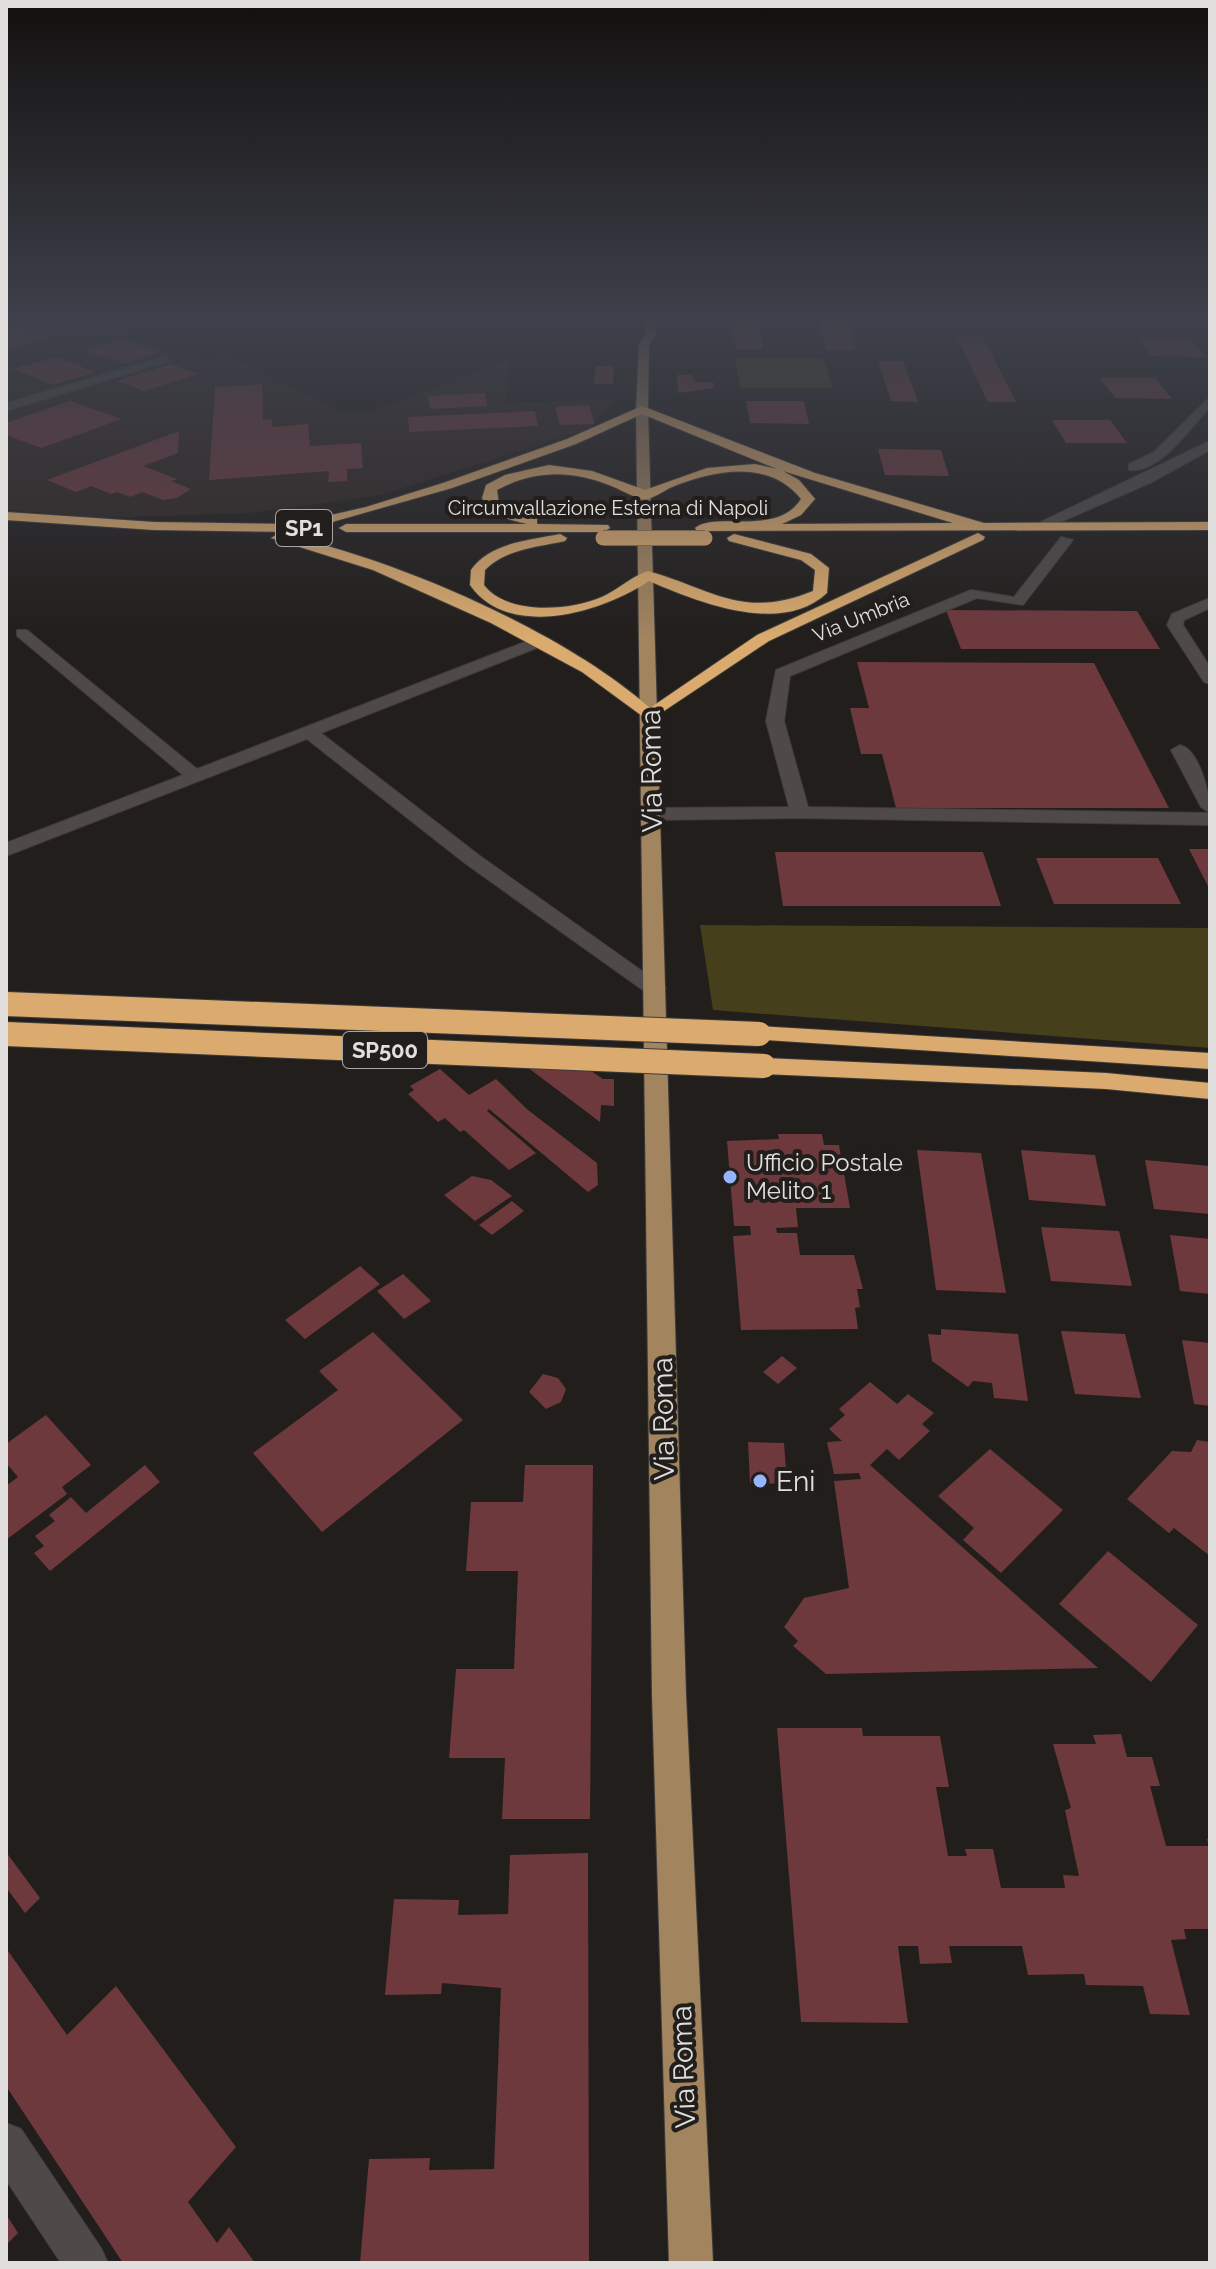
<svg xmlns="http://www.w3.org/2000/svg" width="1216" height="2269" font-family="Raleway,sans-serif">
<rect width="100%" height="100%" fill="#221e1c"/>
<polygon fill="#302622" points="6,320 102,320 123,332 207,361 227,354 342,412 372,411 511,359 505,403 615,399 589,429 381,495 250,513 103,518 6,510"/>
<g fill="#453f1b">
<polygon points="735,359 823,359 833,388 740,388"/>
<polygon points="700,925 1210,928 1210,1048 713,1010"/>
</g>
<g fill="#6d393d">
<polygon points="733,320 758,320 763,349 736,349"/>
<polygon points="819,320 847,320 856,350 826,350"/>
<polygon points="6,322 50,338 6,350"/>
<polygon points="957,337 983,337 1016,402 988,402"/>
<polygon points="1138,338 1190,338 1205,357 1152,356"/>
<polygon points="122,339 161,352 124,364 84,350"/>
<polygon points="56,357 96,372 53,385 13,369"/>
<polygon points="878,361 903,361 918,402 891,401"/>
<polygon points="171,364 199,374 144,391 117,381"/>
<polygon points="596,366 614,366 613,384 594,384"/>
<polygon points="677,375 692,375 696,382 713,382 714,388 678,393"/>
<polygon points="1100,378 1155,378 1172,399 1115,398"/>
<polygon points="262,384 263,420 272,419 272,427 308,424 310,446 361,443 363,468 347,469 347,481 328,482 329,471 209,480 215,387"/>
<polygon points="485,393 487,406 430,409 428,396"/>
<polygon points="70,401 122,419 41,448 6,435 6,423"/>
<polygon points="746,401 804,401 809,424 750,423"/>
<polygon points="589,405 595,424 560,425 555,407"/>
<polygon points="535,411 538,426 409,432 408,417"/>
<polygon points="1052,420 1110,420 1127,443 1066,443"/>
<polygon points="179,431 178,453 143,466 177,479 171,481 191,489 177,498 163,500 142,492 131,497 117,492 111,494 91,486 76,492 47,480"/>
<polygon points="878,449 941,450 949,476 885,475"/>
<polygon points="946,610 1137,611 1160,649 961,649"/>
<polygon points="857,662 1094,663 1169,808 896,808 882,754 861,754 850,708 869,708"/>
<polygon points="1189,849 1210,849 1210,890"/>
<polygon points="775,852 983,852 1001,906 783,906"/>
<polygon points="1036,858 1158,858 1181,904 1054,904"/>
<polygon points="527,1067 588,1069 603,1079 614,1079 614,1106 601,1105 600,1122"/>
<polygon points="440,1069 469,1095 496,1079 528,1110 597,1163 598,1185 588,1192 489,1109 487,1111 536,1153 509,1170 464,1130 460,1132 445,1118 438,1122 408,1094 414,1090 410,1086"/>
<polygon points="778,1134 822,1134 824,1145 839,1145 850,1208 796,1208 798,1227 776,1228 777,1233 797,1233 800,1255 854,1255 863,1289 857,1289 860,1307 855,1308 858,1329 741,1330 733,1236 751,1235 750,1226 734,1226 727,1141 779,1139"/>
<polygon points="917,1150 981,1153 1006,1293 936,1290"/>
<polygon points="1021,1150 1095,1155 1106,1206 1029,1200"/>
<polygon points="1145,1160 1210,1166 1210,1214 1154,1209"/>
<polygon points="472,1176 491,1180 512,1196 475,1221 444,1195"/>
<polygon points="512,1201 524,1211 492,1235 479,1225"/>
<polygon points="1041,1227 1119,1231 1132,1286 1051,1281"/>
<polygon points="1170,1235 1210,1239 1210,1294 1180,1291"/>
<polygon points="360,1266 380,1284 305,1339 285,1320"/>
<polygon points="403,1274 431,1301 404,1319 377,1291"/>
<polygon points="941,1329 1018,1334 1028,1401 994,1398 992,1383 973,1381 968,1387 932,1361 928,1334 941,1335"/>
<polygon points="1061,1331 1125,1334 1141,1398 1075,1394"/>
<polygon points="373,1332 463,1420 322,1532 253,1453 338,1390 319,1371"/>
<polygon points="1182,1340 1210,1343 1210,1406 1194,1404"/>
<polygon points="782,1356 797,1368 778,1384 763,1372"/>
<polygon points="543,1374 558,1378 566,1389 561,1402 546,1409 529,1392"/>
<polygon points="870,1382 897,1404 908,1394 934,1413 922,1424 930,1431 899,1460 887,1449 870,1465 1098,1668 826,1674 793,1646 798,1641 784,1627 804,1598 849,1588 834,1481 861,1479 859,1473 834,1474 827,1442 842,1441 829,1429 845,1415 839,1409"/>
<polygon points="46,1415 91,1465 62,1487 67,1494 6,1540 6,1486 18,1477 6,1463 6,1444"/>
<polygon points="1197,1440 1210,1442 1210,1556 1174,1528 1169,1533 1127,1499 1172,1451 1191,1452"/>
<polygon points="748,1442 784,1443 787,1484 750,1483"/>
<polygon points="990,1449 1063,1510 1001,1573 963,1540 974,1528 938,1496"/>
<polygon points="145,1465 160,1482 50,1571 34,1553 44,1546 35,1536 55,1521 49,1515 71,1497 86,1513"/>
<polygon points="525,1465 593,1465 590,1819 502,1819 505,1758 449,1758 456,1669 514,1669 518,1571 466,1571 471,1502 523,1502"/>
<polygon points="1108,1551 1198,1625 1151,1682 1059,1604"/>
<polygon points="777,1728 862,1728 863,1736 940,1736 949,1787 936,1787 948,1856 967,1856 965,1849 993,1849 1001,1888 1065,1888 1063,1875 1079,1876 1065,1810 1071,1808 1053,1744 1096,1744 1093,1735 1121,1734 1127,1757 1152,1757 1160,1786 1150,1786 1166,1846 1209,1846 1207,1839 1210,1839 1210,1929 1184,1929 1186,1939 1171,1940 1190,2015 1150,2014 1143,1986 1086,1985 1084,1974 1028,1975 1022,1946 949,1946 952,1963 920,1964 918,1946 898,1946 908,2023 801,2022"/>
<polygon points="6,1852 40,1898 25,1913 8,1890 6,1892"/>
<polygon points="588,1853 589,2263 360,2263 369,2159 430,2158 429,2170 494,2169 501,1988 442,1983 441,1994 385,1995 394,1899 459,1900 458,1915 508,1914 510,1855"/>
<polygon points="6,1948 67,2035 116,1986 236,2147 188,2202 217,2243 229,2227 255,2263 123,2263 6,2086"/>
<polygon points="6,2214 18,2233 6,2245"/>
</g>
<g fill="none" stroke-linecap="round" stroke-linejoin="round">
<defs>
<g id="minor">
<polygon points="166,356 170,361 6,411 6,403"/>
<path d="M1210 397V407C1190 428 1161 473 1129 470V464L1154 452Z"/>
<polygon points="1210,441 1210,450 1150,483 1042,530 1030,527"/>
<polygon points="1061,537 1073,540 1023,605 977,598 790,676 784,721 808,807 1210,813 1210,825 800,818 651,820 642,814 651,808 789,807 766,721 776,670 971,590 1014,597"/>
<polygon points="1210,598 1210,608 1184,620 1183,625 1210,667 1210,684 1204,682 1167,625 1172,614"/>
<polygon points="17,630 27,630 197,769 535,638 547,638 547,644 321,733 480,856 666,988 655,995 647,993 466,864 307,739 6,856 6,843 183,775 17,636"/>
<path d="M1180 745C1200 750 1210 795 1210 813L1201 807 1171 750Z"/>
<polygon points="6,2123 21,2129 101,2248 108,2263 61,2263 6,2180"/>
</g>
<polygon id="major" points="645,320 655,320 656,335 649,344 648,410 686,1695 713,2263 669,2263 652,1695 636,410 639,344 646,335"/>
<g id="highway">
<path d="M642 406 815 473 984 523 1210 522V530L697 531 695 528C717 511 777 537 801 499 769 459 715 470 672 487 663 491 652 500 643 499 632 497 620 489 609 485 570 470 534 470 497 490L499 504 512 512 537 518V524L608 525 610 528 603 532H346L339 528 346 524H527C507 519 493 517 482 498L486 485 505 475 549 465 592 471 645 490 707 468 755 464 777 469 642 414 576 444 452 488 297 532 154 530 6 520V512L154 522 292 524 366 507 443 483 567 439ZM783 471 953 523 782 524 801 515 815 499 799 480Z"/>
<path d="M978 533 985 537 983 540 769 641 649 721 582 672 491 623 373 570 271 538 278 534C392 557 563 631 650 708L757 635Z"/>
<path d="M560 534 567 538 565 541C538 547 505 549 485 570L484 585C508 616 572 611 604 596 619 589 632 576 648 571 712 589 743 620 813 591L815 570 801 560 729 541 727 538 734 534 811 554 829 568 827 593C781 636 698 602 649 581 603 612 509 641 470 585L471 570C489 543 530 540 560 534Z"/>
<polygon points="759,1026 1210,1053 1210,1069 751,1039 748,1034 751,1029"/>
<polygon points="764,1058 1106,1073 1210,1083 1210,1099 1106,1089 764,1074 753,1066"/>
</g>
</defs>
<use href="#minor" stroke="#3e3c3a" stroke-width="2"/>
<use href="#major" stroke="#3e3c3a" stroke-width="2"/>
<use href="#highway" stroke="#3e3c3a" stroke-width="2"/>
<use href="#minor" fill="#4f4a49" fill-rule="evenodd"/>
<use href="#major" fill="#a2845f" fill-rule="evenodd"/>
<use href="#highway" fill="#daaa6e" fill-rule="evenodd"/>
<defs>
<polyline id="highway-bridge-far1" points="603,538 705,538"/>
<g id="highway-bridge">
<polyline points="6,1004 759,1034"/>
<polyline points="6,1034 764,1066"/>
</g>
</defs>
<use href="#highway-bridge-far1" stroke="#3e3c3a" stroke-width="16" stroke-linecap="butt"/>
<use href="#highway-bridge" stroke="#3e3c3a" stroke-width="26" stroke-linecap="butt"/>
<use href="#highway-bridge-far1" stroke="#daaa6e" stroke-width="15"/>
<use href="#highway-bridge" stroke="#daaa6e" stroke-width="24"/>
</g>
<linearGradient id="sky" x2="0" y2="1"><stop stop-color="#13100f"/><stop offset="0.5" stop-color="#3e414b"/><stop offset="1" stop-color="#3e414b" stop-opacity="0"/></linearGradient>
<rect width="1216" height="638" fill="url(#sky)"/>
<g fill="#95b6fd" stroke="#221e1c" stroke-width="3">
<circle cx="730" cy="1177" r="8"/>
<circle cx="760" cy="1481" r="8"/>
</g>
<g text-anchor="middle" stroke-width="8" stroke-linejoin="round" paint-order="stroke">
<g font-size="20" fill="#e1dfdd" stroke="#221e1c">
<text x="608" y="515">Circumvallazione Esterna di Napoli</text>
<text transform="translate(861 617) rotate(-22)" y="7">Via Umbria</text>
</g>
<g fill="#221e1c" stroke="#a8a5a3" stroke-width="2">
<rect x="276" y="510" width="56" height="36" rx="6"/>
<rect x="343" y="1032" width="84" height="36" rx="6"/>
</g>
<g font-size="22" font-weight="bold" fill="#e1dfdd">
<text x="304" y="536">SP1</text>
<text x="385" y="1058">SP500</text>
</g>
<g font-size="24" fill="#e1dfdd" stroke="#221e1c" text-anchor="start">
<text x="746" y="1171">Ufficio Postale<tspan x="746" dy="28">Melito 1</tspan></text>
</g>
<g font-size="28" fill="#e1dfdd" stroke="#221e1c">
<text transform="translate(651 771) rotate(-91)" y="10">Via Roma</text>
<text transform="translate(663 1419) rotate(-91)" y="10">Via Roma</text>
<text transform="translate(683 2067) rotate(-92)" y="10">Via Roma</text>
</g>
<g font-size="28" fill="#e1dfdd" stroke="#221e1c" text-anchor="start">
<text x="776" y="1491">Eni</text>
</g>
</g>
<rect width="1216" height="2269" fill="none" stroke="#e1dfdd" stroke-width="16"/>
</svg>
